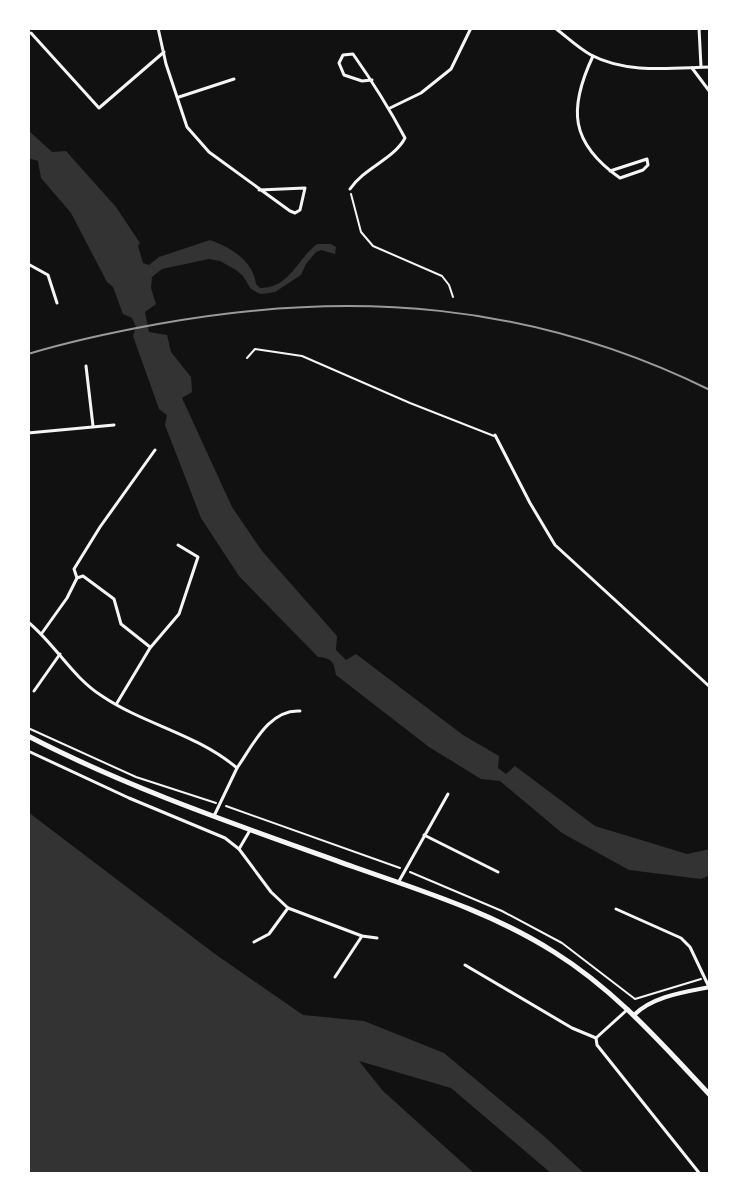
<svg xmlns="http://www.w3.org/2000/svg" width="738" height="1202" font-family="Signika,sans-serif">
<rect width="100%" height="100%" fill="#111"/>
<g fill="#333">
<path d="M28 130 52 152 66 151 116 207 140 243 138 246 143 263 149 265 159 257 210 240C232 248 253 261 256 284L260 288C290 288 297 259 317 244H331L336 247 335 254 321 250 316 252 306 264 301 275 275 292 269 293 260 294 251 289 243 276 236 270 220 261 209 259 162 269 152 277 151 288 156 304 145 312 149 332 167 335 171 352 191 377 192 392 182 398 232 507 262 551 337 636 336 650 346 660 356 654 463 735 499 756 498 768 506 774 515 766 595 826 687 854 710 849V875L701 879 629 870 562 833 500 781 481 779 429 747 336 675C334 662 332 658 318 657L239 576 201 518 165 425 167 415 159 409 133 336 136 327 132 318 123 314 113 287 107 282 71 213 41 178 38 161 28 158Z"/>
<polygon points="28,812 215,954 303,1015 364,1021 444,1053 545,1137 585,1174 552,1174 451,1088 359,1061 383,1091 475,1174 28,1174"/>
</g>
<g fill="none" stroke-linecap="round" stroke-linejoin="round">
<g stroke="#f5f5f5" stroke-width="2">
<polyline points="351,194 361,232 373,246 442,276 449,285 453,297"/>
<polyline points="28,728 136,777 216,803"/>
<polyline points="226,806 400,868"/>
<polyline points="410,872 502,911 562,943 635,999 701,979"/>
</g>
<polyline stroke="#f5f5f5" stroke-width="2" points="247,358 255,349 302,356 410,403 494,436"/>
<g stroke="#f5f5f5" stroke-width="3">
<polyline points="158,28 166,64 187,127 209,152 290,211 295,213 300,210 305,188 259,190"/>
<path d="M555 28C567 37 578 48 591 55 627 74 671 68 710 67"/>
<polyline points="699,28 701,67"/>
<polyline points="31,33 99,108 164,52"/>
<path d="M593 56C568 109 570 143 620 178L643 170 648 165 647 159 610 171"/>
<polyline points="692,68 710,92"/>
<polyline points="179,97 234,79"/>
<polyline points="390,108 421,93 451,69 471,28"/>
<path d="M350 189C364 168 394 159 405 138 389 108 372 81 353 54L343 55 339 63 344 75 362 81 372 80"/>
<polyline points="28,264 48,275 57,303"/>
<polyline points="86,366 93,426"/>
<polyline points="28,433 114,425"/>
<polyline points="495,435 530,503 555,545 710,687"/>
<polyline points="77,578 83,576 114,599 121,624 150,647"/>
<path d="M28 622C55 644 72 677 102 696 145 725 197 734 237 768L214 816"/>
<polyline points="42,633 67,598 77,578 74,569 100,527 155,450"/>
<polyline points="34,691 60,654"/>
<polyline points="117,703 150,648 179,614 198,557 178,545"/>
<polyline points="28,751 129,798 225,838 239,849 271,892 288,908 362,936 377,938"/>
<path d="M237 768C253 745 269 709 300 711"/>
<polyline points="424,835 498,872"/>
<polyline points="239,849 249,832"/>
<polyline points="398,883 448,794"/>
<polyline points="616,909 681,938 690,947 709,987"/>
<polyline points="254,942 269,934 288,908"/>
<polyline points="465,965 572,1028 596,1038 628,1009"/>
<polyline points="335,977 362,936"/>
<polyline points="596,1038 597,1045 700,1174"/>
</g>
<path stroke="#f5f5f5" stroke-width="4" d="M634 1015C653 996 685 992 710 987"/>
<path stroke="#f5f5f5" stroke-width="5" d="M28 736C132 790 243 827 354 867 422 891 493 913 554 952 615 990 661 1043 710 1095"/>
<path stroke="#9a9a9a" stroke-width="2" d="M28 354C71 341 114 332 158 324 352 289 531 302 710 390"/>
</g>
<rect width="738" height="1202" fill="none" stroke="#ffffff" stroke-width="60"/>
</svg>
